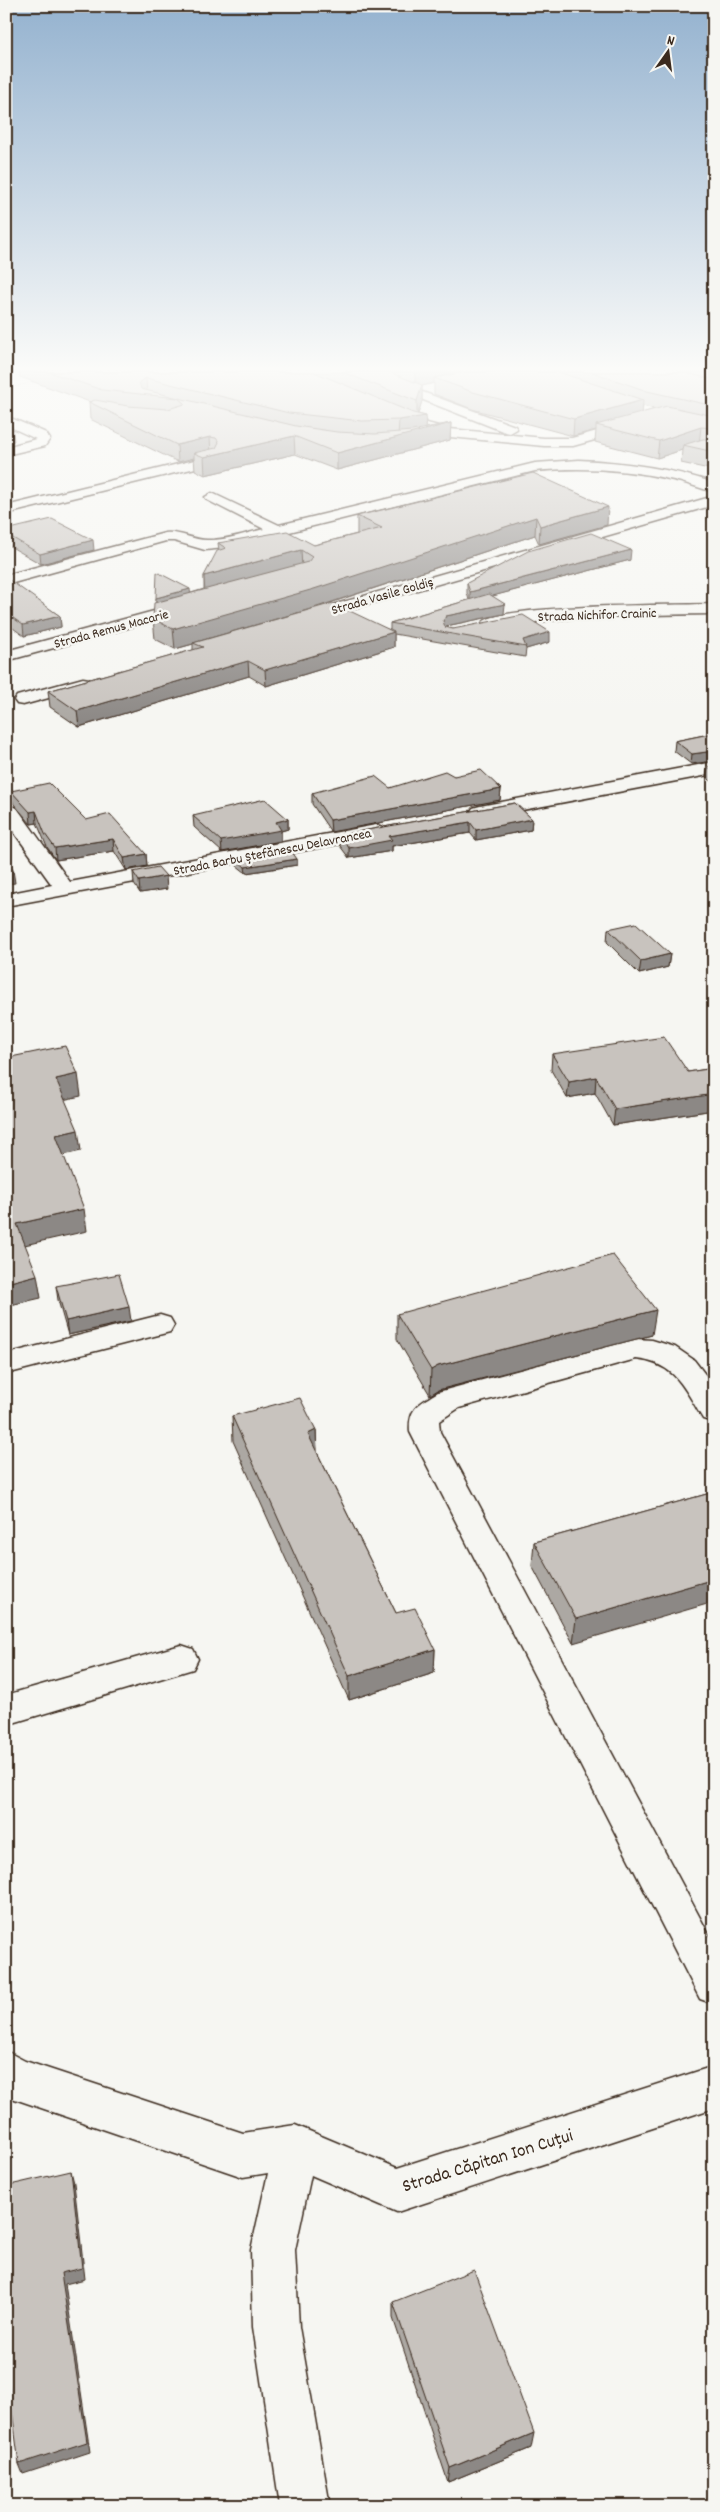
<svg xmlns="http://www.w3.org/2000/svg" width="720" height="2512" font-family="Dekko,sans-serif">
<rect width="100%" height="100%" fill="#f6f6f2"/>
<filter id="ink" filterUnits="userSpaceOnUse"><feTurbulence type="fractalNoise" baseFrequency=".02" numOctaves="2"/><feDisplacementMap in="SourceGraphic" scale="10" xChannelSelector="R" yChannelSelector="G"/><feConvolveMatrix kernelMatrix="1 2 1 2 8 2 1 2 1" color-interpolation-filters="sRGB"/></filter>
<g filter="url(#ink)">
<g fill="none" stroke-linecap="round" stroke-linejoin="round">
<defs>
<g id="minor">
<polygon points="352,372 368,372 515,426 517,429 510,433 505,432"/>
<polygon points="391,410 423,422 450,429 544,438 572,438 633,421 639,425 638,428 573,446 544,446 450,437 413,428 386,417 385,414 386,411"/>
<polygon points="6,416 46,433 50,439 45,446 6,455 6,447 36,439 6,425"/>
<polygon points="211,456 216,457 218,460 216,463 6,514 6,506"/>
<path d="M579 460C625 462 670 468 714 483V492C699 488 685 482 669 479 625 469 580 467 535 471L225 548 205 550 174 541H166L6 585V575L165 533C180 531 192 540 207 540 225 541 246 533 264 529L207 500 205 497 212 493 279 525 535 463Z"/>
<polygon points="714,496 714,505 313,620 307,622 299,617 301,614"/>
<polygon points="191,601 199,606 197,609 6,661 6,651"/>
<path d="M714 604V614C638 615 565 616 490 628L482 623C495 604 682 605 714 604Z"/>
<polygon points="83,678 89,679 92,683 89,687 23,705 17,704 14,700 17,696"/>
<polygon points="714,762 714,774 480,818 473,816 470,812 473,808 480,806"/>
<polygon points="10,806 17,808 70,882 376,825 383,827 386,831 383,835 376,837 6,906 6,894 52,885 6,821 6,807"/>
<polygon points="160,1315 170,1318 174,1325 170,1332 6,1374 6,1354"/>
<path d="M636 1339 652 1340 675 1347 694 1360 714 1386V1422L703 1419C684 1388 676 1363 636 1359L459 1408 439 1421 440 1432 714 1944V2004L700 1999 410 1432C408 1408 419 1404 438 1392Z"/>
<polygon points="181,1645 193,1649 198,1659 193,1669 6,1725 6,1695"/>
<polygon points="6,2051 25,2061 243,2133 295,2125 397,2168 714,2066 714,2108 397,2212 311,2175 295,2250 299,2327 330,2506 280,2506 253,2327 251,2250 268,2173 243,2177 6,2096"/>
</g>
</defs>
<use href="#minor" stroke="#3b2a1e" stroke-width="3"/>
<polyline stroke="#3b2a1e" stroke-width="1" stroke-dasharray="0.5 2" stroke-linecap="butt" points="6,389 37,381"/>
<use href="#minor" fill="#f6f6f2" fill-rule="evenodd"/>
</g>
<g fill="#aca8a3" stroke="#3b2a1e" fill-rule="evenodd">
<path d="M20 372H714V470L681 463 682 450 657 458 595 442 596 430 573 436 472 409 434 394V383L422 386V401L418 414 426 416 425 428 451 423 450 440 337 470 295 454 205 475 195 470 194 458 178 462 90 419 89 402H90L20 377ZM643 406 646 407 655 409 642 413Z"/>
<polygon points="533,473 607,525 539,544 535,535 321,606 390,630 390,623 469,600 467,593 467,583 630,560 492,596 504,614 446,626 445,627 453,629 550,642 526,649 525,657 394,634 394,647 266,686 249,676 79,727 50,707 48,691 193,650 193,644 175,649 155,639 153,619 156,602 156,598 191,593 204,589 204,576 219,550 218,543 314,545 357,534 357,516"/>
<polygon points="6,530 94,550 41,564 6,544"/>
<polygon points="6,579 60,616 61,627 24,636 6,623"/>
<polygon points="714,733 691,764 674,751 675,741"/>
<polygon points="714,765 714,783 706,777 708,767"/>
<polygon points="454,776 501,789 500,800 331,832 312,804 312,793 390,788"/>
<polygon points="11,791 86,820 146,854 147,866 126,870 114,851 56,860 47,847 37,823 31,824 13,803"/>
<polygon points="515,803 532,819 531,830 476,840 470,833 392,846 392,851 349,858 340,846 340,835"/>
<polygon points="193,816 288,819 288,829 281,831 281,841 222,852 194,827"/>
<polygon points="236,859 297,859 297,865 246,873 236,865"/>
<polygon points="133,872 167,889 140,893 134,884"/>
<polygon points="608,929 670,954 668,967 639,974 607,942"/>
<polygon points="552,1054 688,1072 714,1068 714,1110 613,1125 595,1093 567,1098 551,1070"/>
<polygon points="56,1286 131,1321 68,1335 58,1300"/>
<polygon points="397,1314 652,1335 438,1390 430,1395 397,1339"/>
<polygon points="232,1416 316,1430 317,1452 396,1613 435,1649 434,1673 349,1700 233,1441"/>
<polygon points="714,1492 573,1643 532,1566 534,1542"/>
<polygon points="393,2302 531,2448 448,2482 393,2318"/>
</g>
<g fill="#8c8885" stroke="#3b2a1e">
<polygon points="415,372 486,372 434,378 434,383 422,386 422,401 417,417 426,416 425,430 451,423 450,440 337,470 337,453 398,437 399,420 417,417 417,401 415,387"/>
<polygon points="146,378 147,394 140,394 139,382"/>
<polygon points="643,400 642,417 596,425 596,430 573,436 574,419"/>
<polygon points="12,426 14,441 6,443 6,427"/>
<polygon points="701,427 699,444 683,445 682,450 657,458 659,441"/>
<polygon points="294,436 295,454 205,475 204,457"/>
<polygon points="210,437 211,454 194,453 194,458 178,462 177,445"/>
<polygon points="608,507 607,525 539,544 540,526"/>
<polygon points="536,517 535,535 314,608 193,643 193,644 175,649 173,629"/>
<polygon points="93,540 94,550 41,564 40,554"/>
<polygon points="301,550 302,569 205,595 204,576"/>
<polygon points="631,550 630,560 470,602 470,592"/>
<polygon points="190,589 191,599 156,608 156,598"/>
<polygon points="505,604 504,614 446,626 442,631 443,621 446,616"/>
<polygon points="60,616 61,627 24,636 23,625"/>
<polygon points="394,632 394,647 266,686 265,670"/>
<polygon points="550,632 550,642 526,649 523,640"/>
<polygon points="248,661 249,676 79,727 77,711"/>
<polygon points="714,751 714,761 691,764 692,754"/>
<polygon points="501,789 500,800 331,832 330,820"/>
<polygon points="36,811 37,823 31,824 30,812"/>
<polygon points="288,819 288,829 281,831 281,841 222,852 221,841 276,822"/>
<polygon points="532,819 531,830 476,840 476,830"/>
<polygon points="470,822 470,833 392,846 392,851 349,858 349,848 389,836"/>
<polygon points="113,839 114,851 56,860 55,848"/>
<polygon points="146,854 147,866 126,870 124,858"/>
<polygon points="297,859 297,865 246,873 245,867"/>
<polygon points="13,870 15,883 6,884 6,872"/>
<polygon points="166,876 167,889 140,893 139,881"/>
<polygon points="670,954 668,967 639,974 641,961"/>
<polygon points="78,1074 81,1096 58,1101 56,1079"/>
<polygon points="596,1077 595,1093 567,1098 569,1082"/>
<polygon points="714,1094 714,1110 613,1125 615,1109"/>
<polygon points="78,1130 81,1151 59,1156 56,1135"/>
<polygon points="84,1209 87,1231 20,1246 17,1224"/>
<polygon points="37,1275 41,1298 6,1306 6,1283"/>
<polygon points="129,1307 131,1321 68,1335 66,1321"/>
<polygon points="656,1310 652,1335 438,1390 430,1395 431,1370 438,1366"/>
<polygon points="316,1430 317,1455 308,1434"/>
<polygon points="714,1579 714,1602 573,1643 576,1619"/>
<polygon points="435,1649 434,1673 349,1700 349,1676"/>
<polygon points="71,2171 74,2183 85,2279 65,2284 90,2452 23,2474 19,2464"/>
<polygon points="534,2433 531,2448 448,2482 450,2468"/>
</g>
<g fill="#c8c3be" stroke="#3b2a1e">
<polygon points="49,372 314,372 413,413 426,416 399,420 362,421 289,413 146,378 139,382 141,389 296,426 337,432 375,434 412,431 451,423 337,453 294,436 204,457 194,453 216,448 219,442 216,438 210,437 177,445 89,402 95,400 128,406 168,409 185,404 178,398 102,390"/>
<polygon points="342,372 389,372 422,385 417,401"/>
<polygon points="465,372 558,372 643,400 574,419 473,392 434,378"/>
<polygon points="592,372 682,372 714,380 714,406 647,391"/>
<polygon points="667,406 714,416 714,428 701,427 659,441 596,425"/>
<polygon points="6,423 12,426 6,427"/>
<polygon points="703,439 714,439 714,452 683,445"/>
<polygon points="533,473 608,507 540,526 536,517 314,589 173,629 153,619 154,603 308,562 312,557 301,550 204,576 217,551 226,548 218,543 287,531 314,545 382,528 357,516"/>
<polygon points="52,519 93,540 40,554 6,534 6,530"/>
<polygon points="591,533 631,550 470,592 467,583 528,551"/>
<polygon points="157,572 190,589 156,598"/>
<polygon points="6,579 8,579 60,616 23,625 6,613"/>
<polygon points="489,594 505,604 446,616 443,621 445,627 453,629 523,615 550,632 523,640 526,647 390,623"/>
<polygon points="333,603 394,632 265,670 248,661 77,711 48,691 203,647 193,643"/>
<polygon points="714,733 714,751 692,754 675,741"/>
<polygon points="714,765 714,772 708,767"/>
<polygon points="481,770 501,789 330,820 312,793 375,776 390,788 445,771 454,776"/>
<polygon points="49,783 86,820 110,814 146,854 124,858 113,839 55,848 45,834 36,811 30,812 11,791"/>
<polygon points="265,799 288,819 276,822 281,830 221,841 193,816"/>
<polygon points="515,803 532,819 476,830 470,822 389,836 392,840 349,848 340,835"/>
<polygon points="290,849 297,859 245,867 236,859"/>
<polygon points="6,858 13,870 6,872"/>
<polygon points="158,867 166,876 139,881 133,872"/>
<polygon points="636,923 670,954 641,961 608,929"/>
<polygon points="664,1037 688,1072 714,1068 714,1094 615,1109 596,1077 569,1082 552,1054"/>
<polygon points="65,1046 78,1074 56,1079 78,1130 56,1135 84,1209 17,1224 37,1275 6,1283 6,1058"/>
<polygon points="613,1255 656,1310 438,1366 431,1370 397,1314"/>
<polygon points="119,1274 129,1307 66,1321 56,1286"/>
<polygon points="300,1398 316,1430 308,1434 396,1613 415,1608 435,1649 349,1676 232,1416"/>
<polygon points="714,1492 714,1579 576,1619 534,1542"/>
<polygon points="71,2171 82,2268 61,2273 87,2442 19,2464 6,2365 6,2186"/>
<polygon points="474,2270 534,2433 450,2468 393,2302"/>
</g>
</g>
<linearGradient id="sky" x2="0" y2="1"><stop stop-color="#94b2cf"/><stop offset="0.51" stop-color="#fbfbf9"/><stop offset="1" stop-color="#fbfbf9" stop-opacity="0"/></linearGradient>
<rect width="720" height="723" fill="url(#sky)"/>
<g text-anchor="middle" stroke-width="5" stroke-linejoin="round" paint-order="stroke">
<g font-size="14" fill="#3b2a1e" stroke="#f6f6f2">
<text transform="translate(382 595) rotate(-16)" y="5">Strada Vasile Goldiș</text>
<text transform="translate(597 614) rotate(-2)" y="5">Strada Nichifor Crainic</text>
<text transform="translate(111 628) rotate(-15)" y="5">Strada Remus Macarie</text>
<text transform="translate(272 851) rotate(-11)" y="5">Strada Barbu Ștefănescu Delavrancea</text>
</g>
<g font-size="19" fill="#3b2a1e" stroke="#f6f6f2">
<text transform="translate(487 2159) rotate(-17)" y="7">Strada Căpitan Ion Cuțui</text>
</g>
</g>
<rect width="720" height="2512" fill="none" stroke="#f6f6f2" stroke-width="25"/>
<rect x="12" y="12" width="695" height="2487" fill="none" stroke="#3b2a1e" stroke-width="2" filter="url(#ink)"/>
<g transform="translate(668 52) rotate(14)" stroke="#f6f6f2" stroke-width="4" paint-order="stroke">
<path d="M0-4L9 19L0 12L-9 19Z" fill="#3b2a1e"/>
<text y="-8" font-size="14" font-weight="bold" text-anchor="middle" fill="#3b2a1e">N</text>
</g>
</svg>
